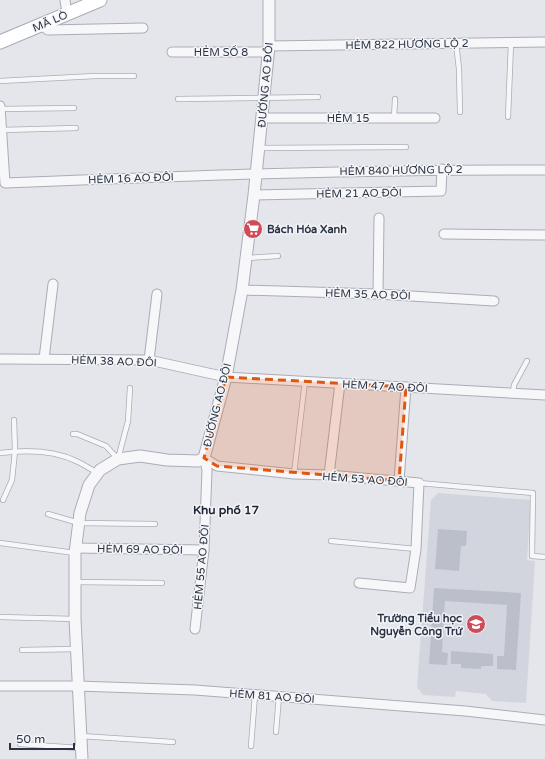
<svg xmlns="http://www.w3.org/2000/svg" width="545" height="759" font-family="'Varela Round',sans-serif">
<rect width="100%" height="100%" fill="#e4e6eb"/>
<polygon fill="#d2d5dd" points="438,493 531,500 527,560 535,561 526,703 492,701 486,694 456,691 455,697 423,695 417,687 431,500"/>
<g fill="#bbbfc9">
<polygon points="438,529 467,531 466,546 461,546 459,571 435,569"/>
<polygon points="434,588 521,593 516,670 497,669 497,656 504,656 507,605 445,601 442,652 448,653 447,665 429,664"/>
<polygon points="451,651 493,654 493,666 481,666 481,669 461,668 461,664 451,664"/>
</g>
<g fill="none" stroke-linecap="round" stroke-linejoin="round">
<defs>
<g id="service">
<polyline points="456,43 459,69 460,112"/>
<polyline points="0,81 95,76 134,76"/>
<polyline points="178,99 318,97"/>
<polyline points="0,109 74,108"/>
<polyline points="508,117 511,43"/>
<polyline points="394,118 395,99"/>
<polyline points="2,130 76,128"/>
<polyline points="259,148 406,147"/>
<polyline points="247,258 278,256"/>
<polyline points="513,393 514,385 527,361"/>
<polyline points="73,434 77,434 106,446 118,459 128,421 130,388"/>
<path d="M0 453C25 450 53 450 76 461 83 464 90 469 98 473"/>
<polyline points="294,474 305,381"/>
<polyline points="419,483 533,493 532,556 545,557"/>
<polyline points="3,500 12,480 15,451 14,420"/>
<polyline points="48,514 79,523 155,524"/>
<polyline points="331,541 416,549"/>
<polyline points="0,543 75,553"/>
<polyline points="76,582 162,583"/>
<polyline points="0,617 75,619"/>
<polyline points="22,650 76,649"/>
<polyline points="276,732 279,696"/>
<polyline points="81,736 173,742"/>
<polyline points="20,744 80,748"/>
<polyline points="251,746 255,695"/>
</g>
<g id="minor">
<polyline points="65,0 67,14"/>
<polyline points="41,25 48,30 143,28"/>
<polyline points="269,46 545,42"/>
<polyline points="172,52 269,52"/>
<path d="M0 106 5 183C185 176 365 169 545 170"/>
<polyline points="262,118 435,118"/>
<polyline points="254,195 441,191 442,169"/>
<polyline points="444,234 545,235"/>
<polyline points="242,290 378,294 494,301"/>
<polyline points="378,294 379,218"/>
<polyline points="0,359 149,360 226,377 545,395"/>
<polyline points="44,359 53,284"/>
<polyline points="149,360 157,294"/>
<polyline points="204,458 217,466 294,474 329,475 419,483 416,549 410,588 359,583"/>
<polyline points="329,475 340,383"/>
<polyline points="399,481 406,387"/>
<polyline points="75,548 204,550"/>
<polyline points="195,629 204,550 207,470 204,458"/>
<polyline points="0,686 78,686 195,690 465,711 545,720"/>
</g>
<polyline id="tertiary" points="82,759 75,619 75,553 80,513 89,485 100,470 118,459 140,456 167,460 198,461 204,458 226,377 242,290 254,195 269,46 269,0"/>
<polyline id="secondary" points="0,42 100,0"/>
</defs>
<use href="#service" stroke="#a9adb6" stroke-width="6"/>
<use href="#minor" stroke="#a9adb6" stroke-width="11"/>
<use href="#tertiary" stroke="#a9adb6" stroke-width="13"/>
<use href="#secondary" stroke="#a9adb6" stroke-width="15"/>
<use href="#service" stroke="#f7f7fa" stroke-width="4.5"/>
<use href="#minor" stroke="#f7f7fa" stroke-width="9"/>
<use href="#tertiary" stroke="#f7f7fa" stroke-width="11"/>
<use href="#secondary" stroke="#fff" stroke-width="13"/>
</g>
<path fill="#df570f" fill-opacity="0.2" stroke="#df570f" stroke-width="3" stroke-dasharray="8 5" stroke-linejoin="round" d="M226 377 406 387 399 481 217 466 204 458Z"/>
<defs>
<symbol id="supermarket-disc" viewBox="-11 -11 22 22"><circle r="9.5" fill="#ce4b58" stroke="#f4f5f9"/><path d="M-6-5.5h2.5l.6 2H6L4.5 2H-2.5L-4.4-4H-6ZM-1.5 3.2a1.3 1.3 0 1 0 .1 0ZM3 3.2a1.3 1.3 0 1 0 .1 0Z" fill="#fff"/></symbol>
<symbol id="school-disc" viewBox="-11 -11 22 22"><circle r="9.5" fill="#ce4b58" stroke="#f4f5f9"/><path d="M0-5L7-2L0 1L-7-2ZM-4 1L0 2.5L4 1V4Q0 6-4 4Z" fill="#fff"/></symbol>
</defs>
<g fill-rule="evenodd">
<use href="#supermarket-disc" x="242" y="218" width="22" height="22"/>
<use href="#school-disc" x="465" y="613" width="22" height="22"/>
</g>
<g text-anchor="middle" stroke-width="3" stroke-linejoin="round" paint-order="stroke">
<g font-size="11" fill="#2b3344" stroke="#f4f5f9">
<text transform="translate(50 21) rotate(-23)" y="4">MÃ LÒ</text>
<text transform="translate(407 44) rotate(-1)" y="4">HẺM 822 HƯƠNG LỘ 2</text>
<text x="221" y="56">HẺM SỐ 8</text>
<text transform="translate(265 85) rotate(-85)" y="4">ĐƯỜNG AO ĐÔI</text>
<text x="348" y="122">HẺM 15</text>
<text transform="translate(401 170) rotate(-1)" y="4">HẺM 840 HƯƠNG LỘ 2</text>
<text transform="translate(131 178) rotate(-2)" y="4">HẺM 16 AO ĐÔI</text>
<text transform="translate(359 193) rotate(-1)" y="4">HẺM 21 AO ĐÔI</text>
<text transform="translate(368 294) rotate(2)" y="4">HẺM 35 AO ĐÔI</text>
<text transform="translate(114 361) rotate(2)" y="4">HẺM 38 AO ĐÔI</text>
<text transform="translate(385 386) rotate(3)" y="4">HẺM 47 AO ĐÔI</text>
<text transform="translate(217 405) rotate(-76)" y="4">ĐƯỜNG AO ĐÔI</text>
<text transform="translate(365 479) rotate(4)" y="4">HẺM 53 AO ĐÔI</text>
<text transform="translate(140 549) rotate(1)" y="4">HẺM 69 AO ĐÔI</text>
<text transform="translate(201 567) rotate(-85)" y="4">HẺM 55 AO ĐÔI</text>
<text transform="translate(272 696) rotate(4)" y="4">HẺM 81 AO ĐÔI</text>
</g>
<g font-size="11" font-weight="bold" fill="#2b3344" stroke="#f4f5f9" text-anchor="start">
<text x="267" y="233">Bách Hóa Xanh</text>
<text x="462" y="622" text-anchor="end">Trường Tiểu học<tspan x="462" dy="13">Nguyễn Công Trứ</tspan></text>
</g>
<g font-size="12" font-weight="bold" fill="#1d2435" stroke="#f4f5f9">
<text x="226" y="514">Khu phố 17</text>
</g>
</g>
<path d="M10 743v6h64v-6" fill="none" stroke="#2b3344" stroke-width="2"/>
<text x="16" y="743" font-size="12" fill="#2b3344" stroke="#f4f5f9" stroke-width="3" paint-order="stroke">50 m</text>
</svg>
